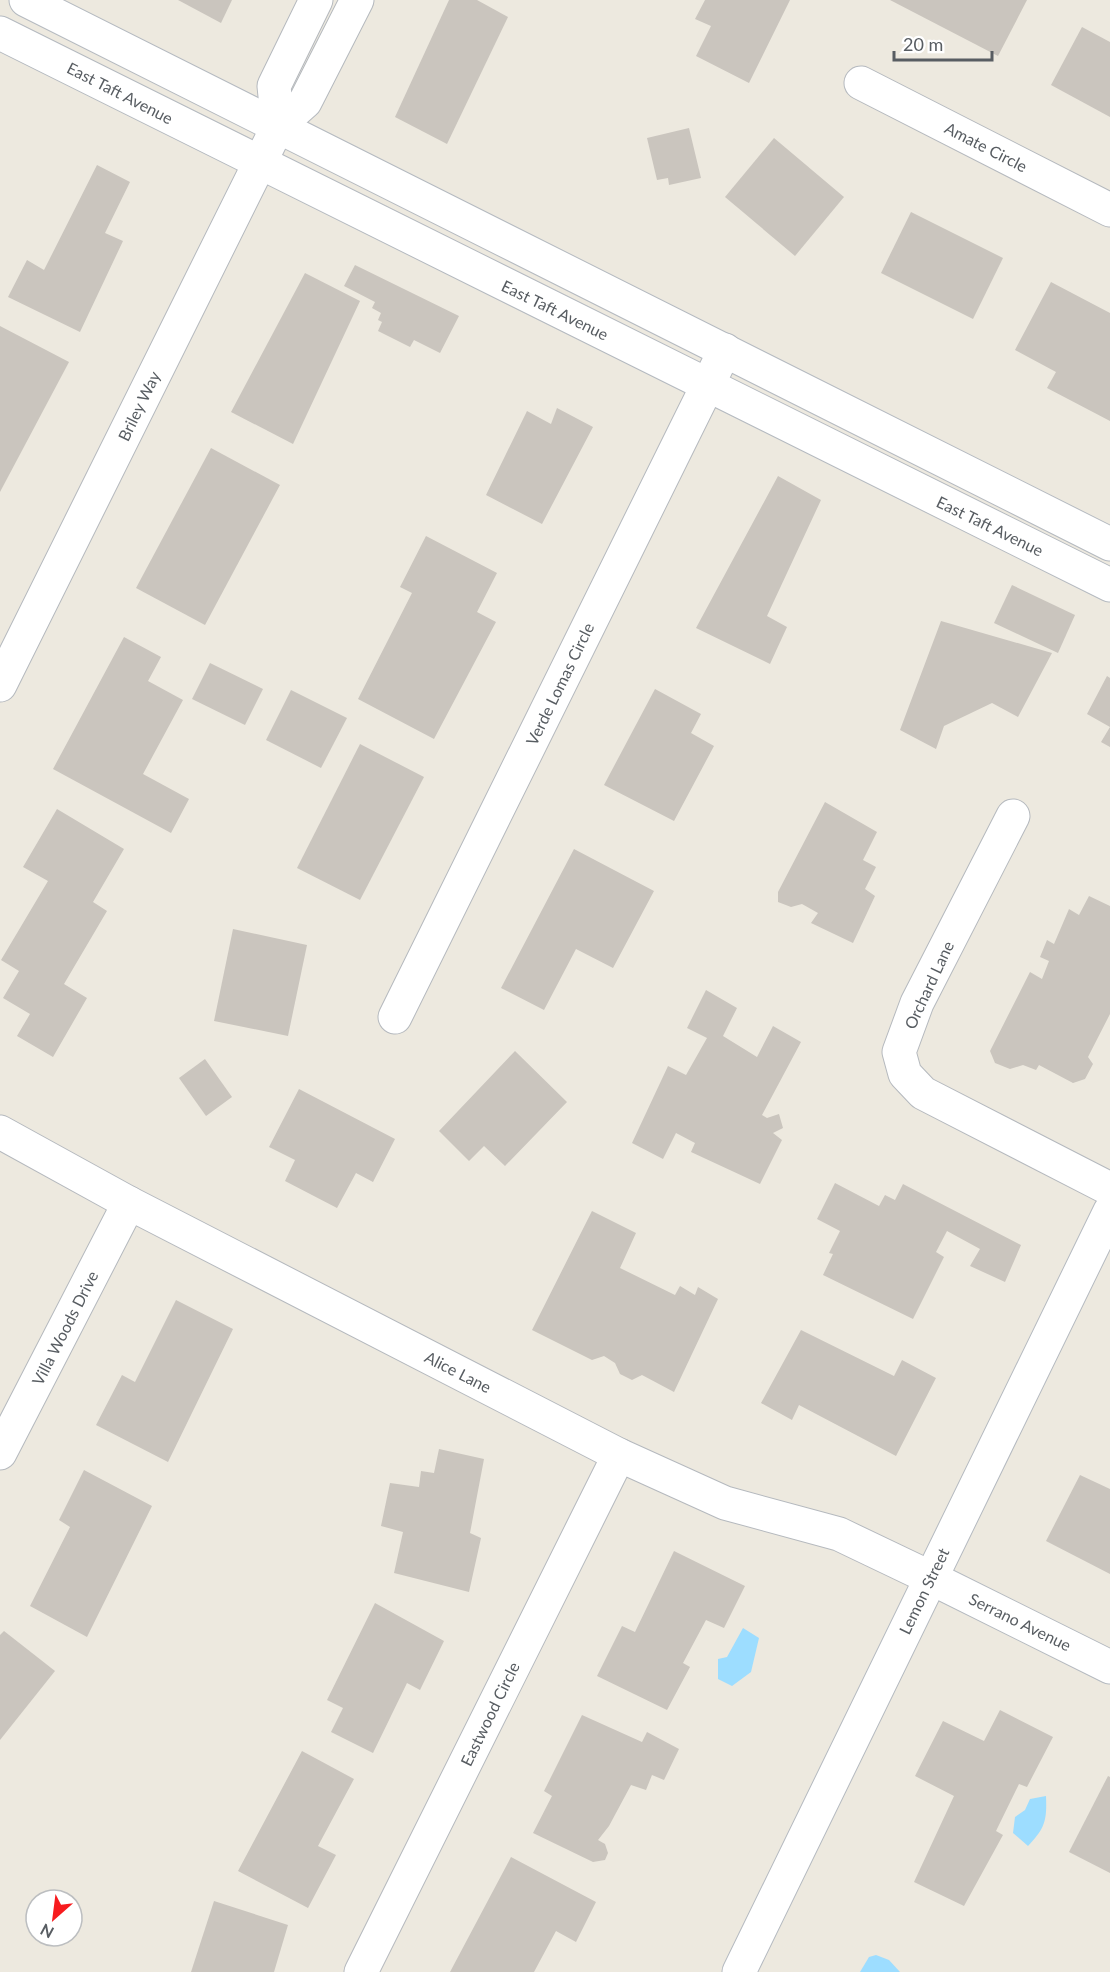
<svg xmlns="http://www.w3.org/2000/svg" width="1110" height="1972" font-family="Lato,sans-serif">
<rect width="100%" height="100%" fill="#ede9df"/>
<g fill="#9dddff">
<polygon points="743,1628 759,1638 751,1672 732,1686 718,1679 718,1659 727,1657"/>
<path d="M1046 1796C1047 1821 1045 1828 1028 1846L1013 1833 1015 1817 1025 1810 1030 1799Z"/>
<polygon points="876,1955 889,1960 900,1972 860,1972 869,1957"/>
</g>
<g fill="#cac5be">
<polygon points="178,0 232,0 221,23"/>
<polygon points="449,0 477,0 508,17 447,144 395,117"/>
<polygon points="705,0 790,0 749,83 696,56 711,26 695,19"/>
<polygon points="890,0 1027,0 998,56"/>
<polygon points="1082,27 1110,42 1110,117 1051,85"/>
<polygon points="689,128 701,178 669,185 668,178 657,180 647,138"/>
<polygon points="774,138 844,197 795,256 725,197"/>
<polygon points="97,165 130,182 105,233 123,241 80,332 8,297 27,260 44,270"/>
<polygon points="911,212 1003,258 973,319 881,273"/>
<polygon points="355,265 459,316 440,353 414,340 410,347 378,331 382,322 378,320 381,313 372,308 375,302 344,286"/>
<polygon points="305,273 360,301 293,444 231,412"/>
<polygon points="1051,282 1110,313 1110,421 1047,388 1056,372 1015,350"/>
<polygon points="0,326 69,362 0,492"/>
<polygon points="557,408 593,427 542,524 486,495 527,411 551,424"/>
<polygon points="211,448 280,485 205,625 136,588"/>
<polygon points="778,476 821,500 767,616 787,627 770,664 696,628"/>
<polygon points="426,536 497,573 477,612 496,622 434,739 358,699 412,593 400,587"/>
<polygon points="1012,585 1075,615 1058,653 994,623"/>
<polygon points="941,621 1052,653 1018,717 992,703 944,726 936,749 900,730"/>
<polygon points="124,637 161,657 148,681 183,700 143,774 189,799 171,833 53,769"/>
<polygon points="210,663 263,689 245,725 192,699"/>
<polygon points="1107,676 1110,678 1110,747 1101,742 1110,727 1087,714"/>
<polygon points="655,689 701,714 691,733 714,746 674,821 604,785"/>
<polygon points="291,690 347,718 321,768 266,740"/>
<polygon points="360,744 424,777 360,900 297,868"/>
<polygon points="825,802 877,832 863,860 876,867 865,889 875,896 853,943 811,923 818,913 802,904 791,907 778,902 778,892"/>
<polygon points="57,809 124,849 93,902 107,911 64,984 87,998 53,1057 17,1036 30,1014 3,998 19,971 1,960 48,881 23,867"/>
<polygon points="574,849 654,891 613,968 576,949 544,1010 501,988"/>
<polygon points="1089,896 1110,906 1110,1014 1088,1057 1093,1064 1085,1079 1073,1083 1039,1065 1036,1070 1023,1065 1010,1069 995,1063 990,1051 1030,972 1042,979 1049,961 1040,957 1047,940 1054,944 1069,909 1079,915"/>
<polygon points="233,929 307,945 288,1036 214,1021"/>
<polygon points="706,990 737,1008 723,1036 757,1057 773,1026 801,1042 762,1115 767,1118 779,1114 783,1128 773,1133 782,1140 760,1184 691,1152 695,1143 676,1133 663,1159 632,1143 668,1066 686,1075 707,1038 687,1028"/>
<polygon points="515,1051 567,1102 505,1166 484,1146 469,1161 439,1131"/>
<polygon points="205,1059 232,1097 206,1116 179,1078"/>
<polygon points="299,1089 395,1139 373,1182 356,1173 337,1208 285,1181 295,1160 269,1147"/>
<polygon points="835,1183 879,1206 885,1195 895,1200 903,1184 1021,1245 1005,1282 970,1266 980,1249 947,1231 936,1252 944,1257 913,1319 823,1275 833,1254 829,1253 840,1231 817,1219"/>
<polygon points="592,1211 636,1233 620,1268 675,1295 680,1286 695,1295 698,1287 718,1299 674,1392 642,1375 632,1380 620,1374 615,1363 604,1356 592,1360 532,1330"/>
<polygon points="176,1300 233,1329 168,1462 96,1425 122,1375 135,1382"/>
<polygon points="801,1330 894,1376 902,1360 936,1378 896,1456 799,1405 792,1420 761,1403"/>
<polygon points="439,1449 484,1459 470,1533 481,1538 469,1592 394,1573 403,1532 381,1526 390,1483 419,1487 421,1471 434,1473"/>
<polygon points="84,1470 152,1506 87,1637 30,1606 70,1527 59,1520"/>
<polygon points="1080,1475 1110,1489 1110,1574 1046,1541"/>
<polygon points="674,1551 745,1586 724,1628 706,1620 683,1663 690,1667 667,1710 597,1676 622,1626 635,1632"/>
<polygon points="375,1603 444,1641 420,1690 407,1683 373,1753 331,1732 343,1708 327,1700"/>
<polygon points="4,1631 55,1671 0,1740 0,1635"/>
<polygon points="1000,1710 1053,1737 1027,1787 1019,1784 996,1831 1003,1835 964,1906 914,1882 954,1796 915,1776 943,1721 984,1741"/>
<polygon points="582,1715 642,1742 647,1732 679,1749 664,1780 652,1775 646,1790 631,1785 609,1826 598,1840 605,1844 608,1853 605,1860 593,1862 533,1833 552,1796 544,1791"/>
<polygon points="302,1751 354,1779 318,1846 336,1855 308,1908 238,1871"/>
<polygon points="1108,1776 1110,1777 1110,1873 1069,1852"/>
<polygon points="511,1857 596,1902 576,1942 556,1931 534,1972 450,1972"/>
<polygon points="214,1901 288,1925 274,1972 191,1972"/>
</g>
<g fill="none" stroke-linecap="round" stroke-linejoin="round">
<defs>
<g id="street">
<polyline points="861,83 1110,210"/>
<polyline points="278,126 274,86 316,0"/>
<polyline points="0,685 278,126 305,102 357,0"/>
<polyline points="1013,816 917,1003 899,1052 905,1074 923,1093 1110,1189"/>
<polyline points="395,1017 725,350"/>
<polyline points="0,1132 129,1203 619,1455 725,1503 839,1534 931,1578"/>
<polyline points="0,1453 129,1203"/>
<polyline points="361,1972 619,1455"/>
</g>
<g id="secondary">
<polyline points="26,0 1110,544"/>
<polyline points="0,33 1110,585"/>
<polyline points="931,1578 1110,1667"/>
<polyline points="739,1972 1110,1211"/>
</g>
</defs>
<use href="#street" stroke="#b5b9be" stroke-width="35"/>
<use href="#secondary" stroke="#b5bac0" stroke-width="35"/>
<use href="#street" stroke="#fff" stroke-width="33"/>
<use href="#secondary" stroke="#fff" stroke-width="33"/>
</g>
<g text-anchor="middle" stroke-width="4.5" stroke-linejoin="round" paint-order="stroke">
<g font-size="16" fill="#585d62" stroke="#fff">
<text transform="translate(120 93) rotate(27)" y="6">East Taft Avenue</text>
<text transform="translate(986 147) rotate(27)" y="6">Amate Circle</text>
<text transform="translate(555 310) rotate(26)" y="6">East Taft Avenue</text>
<text transform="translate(139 406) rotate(-64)" y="6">Briley Way</text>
<text transform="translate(990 526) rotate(26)" y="6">East Taft Avenue</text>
<text transform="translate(560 684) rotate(-64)" y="6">Verde Lomas Circle</text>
<text transform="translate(929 985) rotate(-65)" y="6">Orchard Lane</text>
<text transform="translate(65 1328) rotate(-63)" y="6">Villa Woods Drive</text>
<text transform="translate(458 1372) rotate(27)" y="6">Alice Lane</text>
<text transform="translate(924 1591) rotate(-64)" y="6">Lemon Street</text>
<text transform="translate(1020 1622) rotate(26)" y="6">Serrano Avenue</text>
<text transform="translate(490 1714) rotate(-64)" y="6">Eastwood Circle</text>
</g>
</g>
<g transform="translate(54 1918) rotate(208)"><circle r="28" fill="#ffffff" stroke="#bcbec0" stroke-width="1.5"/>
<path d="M0-4.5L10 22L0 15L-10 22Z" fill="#f71b1e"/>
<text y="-9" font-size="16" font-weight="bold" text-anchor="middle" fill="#585d62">N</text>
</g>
<path d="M894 51v9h98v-9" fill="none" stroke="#585d62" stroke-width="3"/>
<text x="903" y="51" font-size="18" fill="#585d62" stroke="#ffffff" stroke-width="4.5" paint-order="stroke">20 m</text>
</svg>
